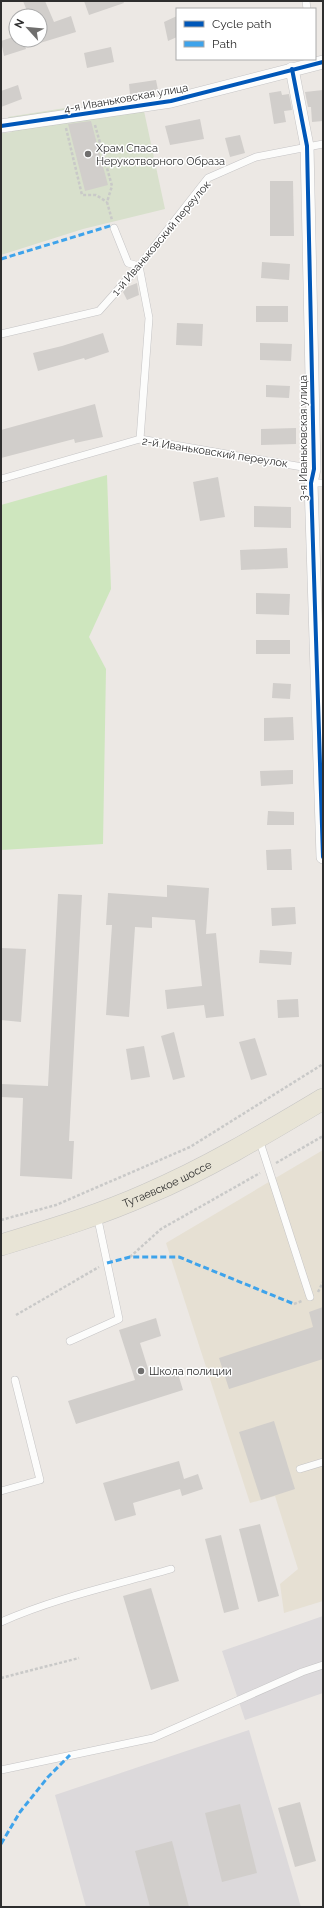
<svg xmlns="http://www.w3.org/2000/svg" width="324" height="1908" font-family="Raleway,sans-serif">
<rect width="100%" height="100%" fill="#ece8e4"/>
<g fill="#dcd9db">
<polygon points="323,1616 323,1693 245,1720 222,1651"/>
<polygon points="249,1730 301,1907 86,1907 55,1795"/>
</g>
<polygon fill="#e6e0d3" points="323,1150 323,1601 284,1613 280,1584 298,1569 275,1496 250,1503 166,1243"/>
<polygon fill="#cee6be" points="107,475 111,589 89,637 106,669 103,844 1,850 1,505"/>
<polygon fill="#d8e0cc" points="78,106 92,114 144,111 165,209 83,229 1,255 1,133 12,132 8,117"/>
<g fill="#d1cecb">
<polygon points="23,1 45,1 54,22 71,16 76,32 40,43 40,16 29,16"/>
<polygon points="84,1 123,1 124,3 89,15"/>
<polygon points="177,16 177,37 168,41 164,22"/>
<polygon points="16,36 16,40 23,40 26,49 4,56 1,41"/>
<polygon points="111,47 114,62 87,68 84,53"/>
<polygon points="156,80 158,90 130,94 129,84"/>
<polygon points="18,85 22,99 1,107 1,91"/>
<polygon points="323,90 323,121 312,122 311,107 308,107 305,92"/>
<polygon points="281,91 282,95 289,94 292,110 284,111 286,122 274,124 269,93"/>
<polygon points="200,119 204,139 170,145 165,126"/>
<polygon points="91,121 108,185 85,191 68,124"/>
<polygon points="240,135 245,153 230,157 225,138"/>
<polygon points="270,181 293,181 294,236 270,236"/>
<polygon points="262,262 290,264 289,280 261,278"/>
<polygon points="137,283 139,295 127,300 123,292 127,287"/>
<rect x="256" y="306" width="32" height="16"/>
<polygon points="177,323 203,324 202,346 176,345"/>
<polygon points="103,333 109,352 85,360 84,358 38,371 33,353 62,346"/>
<polygon points="260,343 292,344 291,361 260,360"/>
<polygon points="266,385 290,386 289,398 266,397"/>
<polygon points="95,404 103,437 75,443 74,439 1,458 1,430"/>
<polygon points="296,428 296,444 261,445 261,429"/>
<polygon points="218,477 225,517 200,521 193,482"/>
<polygon points="254,506 291,507 291,528 254,527"/>
<polygon points="287,548 288,568 241,570 240,550"/>
<polygon points="256,593 290,594 289,615 256,614"/>
<rect x="256" y="640" width="34" height="14"/>
<polygon points="273,683 291,684 290,699 272,698"/>
<polygon points="293,717 294,740 264,741 264,718"/>
<polygon points="293,770 293,784 261,786 260,771"/>
<polygon points="268,811 294,812 294,825 267,825"/>
<polygon points="291,849 292,870 267,870 266,850"/>
<polygon points="167,885 209,888 206,934 216,933 224,1016 206,1018 204,1005 167,1009 165,990 202,986 195,920 152,917 152,928 135,927 129,1017 106,1015 112,925 106,925 108,893 167,897"/>
<polygon points="58,894 82,895 69,1141 74,1141 72,1179 20,1176 23,1098 1,1097 1,1084 48,1086"/>
<polygon points="295,907 296,924 272,926 271,908"/>
<polygon points="1,948 26,949 21,1022 1,1020"/>
<polygon points="260,950 292,952 291,965 259,963"/>
<polygon points="298,999 299,1017 278,1018 277,1000"/>
<polygon points="174,1032 185,1077 173,1080 161,1036"/>
<polygon points="255,1038 267,1075 251,1080 239,1042"/>
<polygon points="144,1046 150,1077 131,1080 126,1049"/>
<polygon points="323,1307 323,1359 229,1389 219,1358 313,1327 309,1312"/>
<polygon points="156,1318 161,1336 140,1343 150,1375 176,1367 183,1390 76,1424 68,1401 135,1380 119,1330"/>
<polygon points="274,1421 295,1489 261,1500 239,1432"/>
<polygon points="179,1461 184,1479 198,1474 203,1489 182,1496 180,1489 133,1503 136,1515 115,1521 103,1483"/>
<polygon points="260,1524 279,1596 258,1602 239,1529"/>
<polygon points="221,1535 239,1609 224,1613 205,1539"/>
<polygon points="151,1588 179,1681 151,1690 123,1596"/>
<polygon points="300,1802 316,1861 295,1867 278,1808"/>
<polygon points="240,1804 257,1873 222,1882 205,1813"/>
<polygon points="172,1841 189,1907 150,1907 135,1851"/>
</g>
<g fill="none" stroke-linecap="round" stroke-linejoin="round">
<defs>
<g id="service">
<polyline points="306,1 307,9"/>
<polyline points="114,228 128,263 139,266 149,318 140,439"/>
<polyline points="1,334 99,311 139,266 208,178 256,157 323,144"/>
<polyline points="1,479 140,439 314,469"/>
<polyline points="311,483 323,483"/>
<polyline points="259,1139 310,1297"/>
<polyline points="70,1341 119,1319 97,1215"/>
<polyline points="300,1469 323,1462"/>
<polyline points="1,1491 40,1480 15,1380"/>
<path d="M1 1622C55 1598 115 1585 171 1569"/>
<polyline points="1,1770 153,1738 302,1672 323,1665"/>
</g>
<g id="minor">
<polyline points="292,69 307,146 314,469 311,483 323,857"/>
<polyline points="1,126 171,101 323,62"/>
</g>
<g id="primary">
<path id="s1" d="M1 1245C50 1230 100 1215 147 1194 208 1168 266 1133 323 1099"/>
</g>
</defs>
<use href="#service" stroke="#c5c4c5" stroke-width="8"/>
<use href="#minor" stroke="#c5c4c5" stroke-width="14"/>
<use href="#primary" stroke="#c6c5c4" stroke-width="22"/>
<g stroke="#c9c9c8" stroke-width="2.5" stroke-dasharray="3 2" stroke-linecap="butt">
<polyline points="95,125 112,186 107,202 112,220"/>
<polyline points="66,128 82,195 96,195 107,202"/>
<polyline points="276,1163 323,1136"/>
<polyline points="1,1220 56,1205 190,1147 323,1064"/>
<polyline points="130,1257 161,1229 260,1173"/>
<polyline points="318,1292 323,1282"/>
<polyline points="294,1304 302,1301"/>
<polyline points="16,1315 99,1267"/>
<polyline points="1,1678 79,1658"/>
</g>
<use href="#service" stroke="#fcfcfb" stroke-width="7"/>
<use href="#minor" stroke="#fcfcfb" stroke-width="13"/>
<use href="#primary" stroke="#e8e4d6" stroke-width="21"/>
<g stroke="#3ea3eb" stroke-width="3" stroke-dasharray="6 3" stroke-linecap="butt">
<polyline points="1,259 113,225"/>
<polyline points="107,1263 130,1257 179,1257 294,1304"/>
<polyline points="1,1844 20,1812 48,1777 70,1755"/>
</g>
<defs>
<g id="cycleway">
<polyline points="292,69 307,146 314,469 311,483 323,857"/>
<polyline points="1,126 171,101 323,62"/>
</g>
</defs>
<use href="#cycleway" stroke="#fff" stroke-width="6"/>
<use href="#cycleway" stroke="#0057b8" stroke-width="4"/>
</g>
<g fill="#706f6e" stroke="#fff" stroke-width="1.5">
<circle cx="88" cy="154" r="4"/>
<circle cx="141" cy="1371" r="4"/>
</g>
<g text-anchor="middle" stroke-width="3" stroke-linejoin="round" paint-order="stroke">
<g font-size="11" fill="#2e2e2e" stroke="#fff">
<text transform="translate(126 98) rotate(-10)" y="4">4-я Иваньковская улица</text>
<text transform="translate(161 238) rotate(-50)" y="4">1-й Иваньковский переулок</text>
<text transform="translate(303 438) rotate(-90)" y="4">3-я Иваньковская улица</text>
<text transform="translate(215 452) rotate(9)" y="4">2-й Иваньковский переулок</text>
<text dy="4" stroke="none"><textPath href="#s1" startOffset="177">Тутаевское шоссе</textPath></text>
</g>
<g font-size="11" fill="#2e2e2e" stroke="#fff" text-anchor="start">
<text x="96" y="152">Храм Спаса<tspan x="96" dy="13">Нерукотворного Образа</tspan></text>
<text x="149" y="1375">Школа полиции</text>
</g>
</g>
<rect width="324" height="1908" fill="none" stroke="#2e2e2e" stroke-width="4"/>
<rect x="176" y="8" width="140" height="52" fill="#ffffff" stroke="#ababab"/>
<rect x="184" y="21" width="20" height="6" fill="#0057b8" stroke="#ababab"/>
<text x="212" y="28" font-size="12" fill="#2e2e2e">Cycle path</text>
<rect x="184" y="41" width="20" height="6" fill="#3ea3eb" stroke="#ababab"/>
<text x="212" y="48" font-size="12" fill="#2e2e2e">Path</text>
<g transform="translate(28 28) rotate(297)"><circle r="19" fill="#ffffff" stroke="#ababab"/>
<path d="M0-3L7 15L0 10L-7 15Z" fill="#706f6e"/>
<text y="-6" font-size="11" font-weight="bold" text-anchor="middle" fill="#2e2e2e">N</text>
</g>
</svg>
